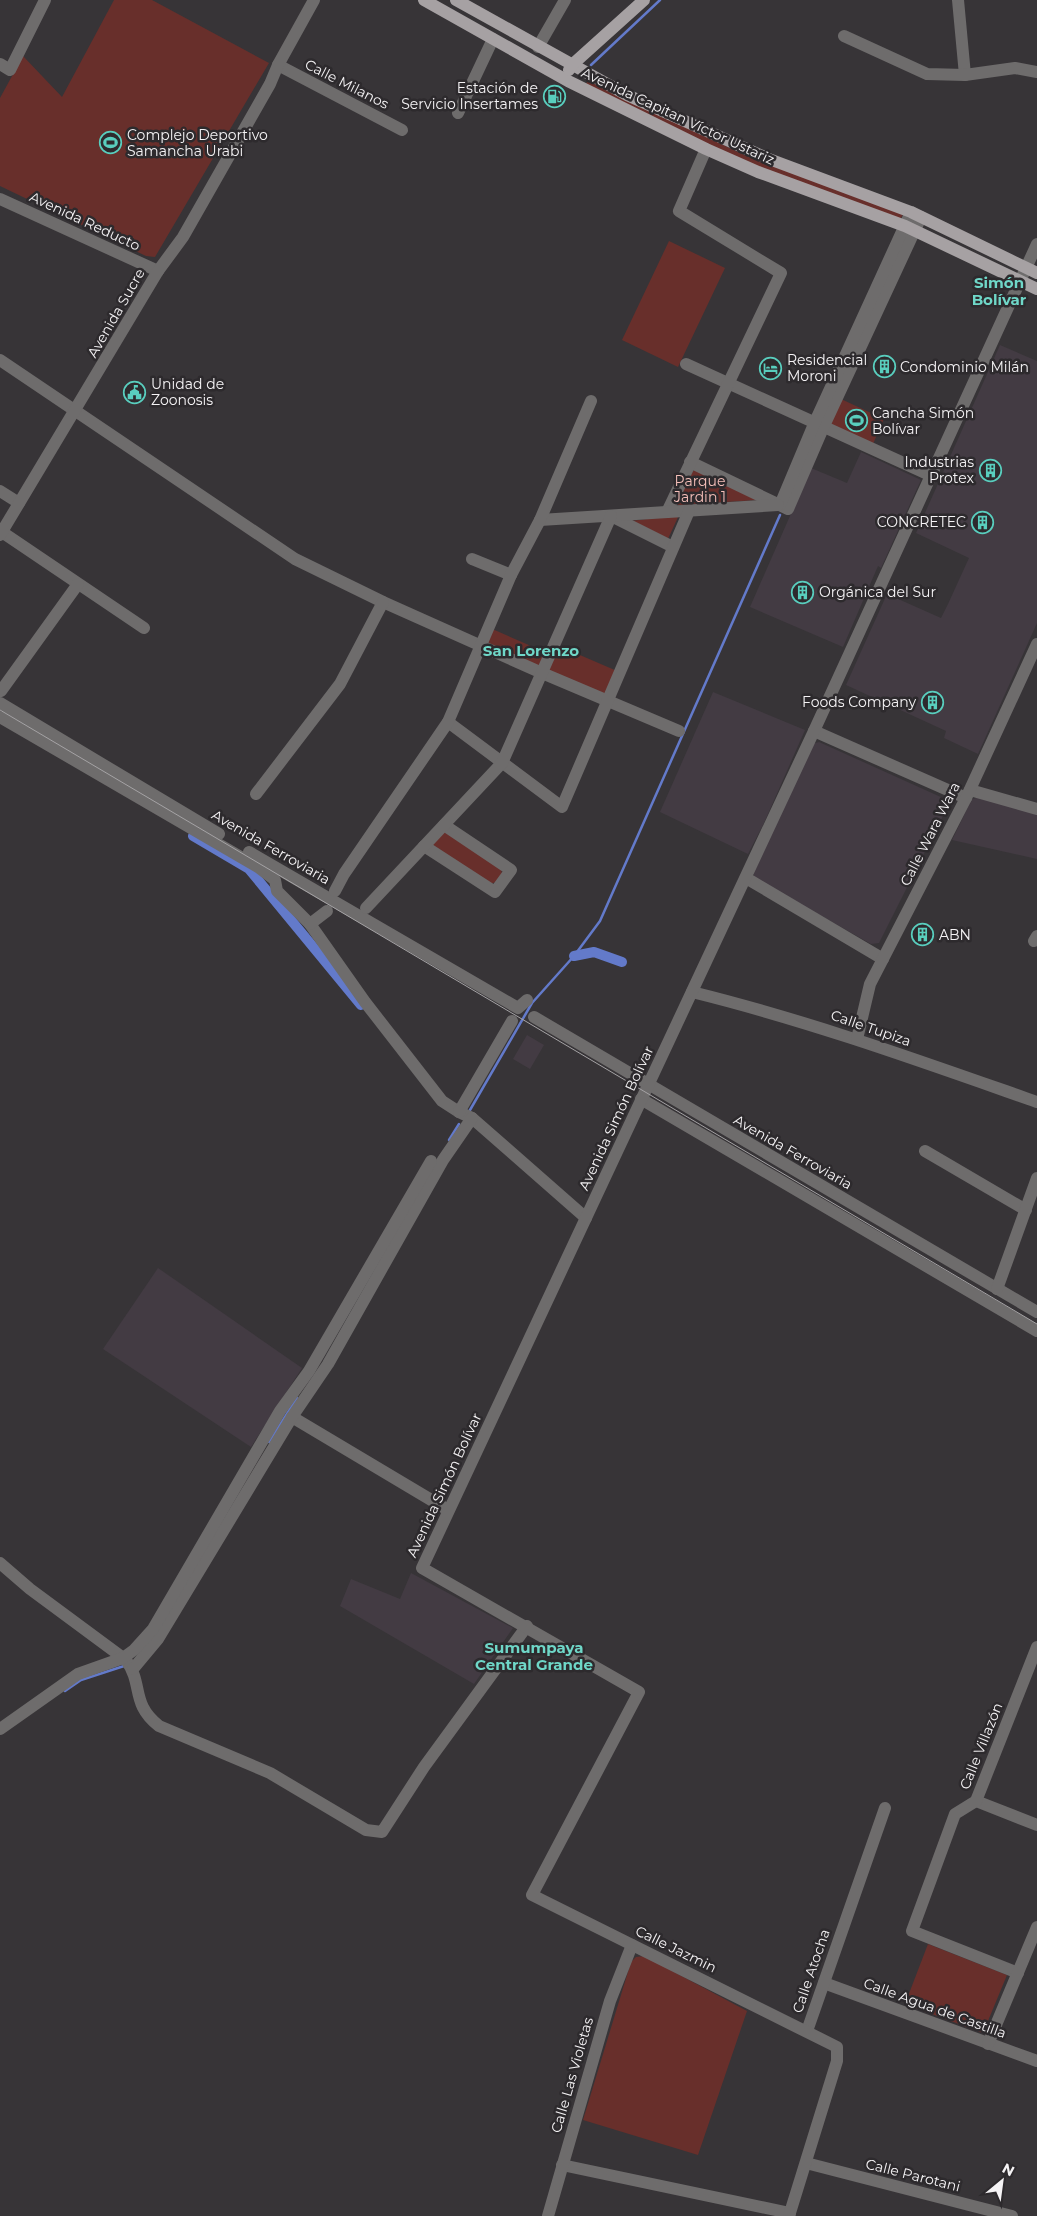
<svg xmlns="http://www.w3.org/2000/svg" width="1037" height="2216" font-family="Montserrat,sans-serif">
<rect width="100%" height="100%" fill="#373437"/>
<g fill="#433b43">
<polygon points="1000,345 1037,361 1037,623 978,754 944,738 946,731 846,685 887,594 941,618 948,604 969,558 916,533"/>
<polygon points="861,452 921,480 881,568 878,566 843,647 750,607 811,468 847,483"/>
<polygon points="713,692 805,730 764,823 748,854 660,812"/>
<polygon points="819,742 943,798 948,806 879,943 871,944 754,878 754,872 812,744"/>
<polygon points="980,797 1037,813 1037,859 952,840 972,799"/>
<polygon points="527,1035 544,1045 530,1069 513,1059"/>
<polygon points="158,1268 302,1368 251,1447 103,1349"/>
<polygon points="411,1573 513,1628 474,1684 340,1606 351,1579 400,1599"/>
</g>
<g fill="#682f2b">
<polygon points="114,0 152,0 269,63 155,257 146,256 0,186 0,98 23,56 62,97"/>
<polygon points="588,80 744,155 903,214 900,220 751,165 585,86"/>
<polygon points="669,241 725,268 678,367 622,340"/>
<polygon points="841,399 884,419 873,444 830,424"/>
<polygon points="697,470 758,500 678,505 677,501 693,471"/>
<polygon points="679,515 667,541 631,521"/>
<polygon points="490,628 547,653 540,668 484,643"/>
<polygon points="559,646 617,671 605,697 548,672"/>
<polygon points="442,830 501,867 502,875 499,881 490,884 433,845 433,841"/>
<polygon points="928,1944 1007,1975 983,2033 905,2004"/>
<polygon points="644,1956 747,2011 698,2155 583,2120 631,1962 636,1957"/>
</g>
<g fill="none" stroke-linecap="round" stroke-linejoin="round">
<g stroke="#637aca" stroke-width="2.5">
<polyline points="591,65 660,0"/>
<polyline points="470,1110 532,1003 574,956 600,921 780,515"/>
<polyline points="449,1140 459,1124"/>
<polyline points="269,1442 297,1398"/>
<polyline points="65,1691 81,1680 124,1666"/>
</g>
<g stroke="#637aca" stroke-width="10">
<polyline points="193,836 249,869 361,1005"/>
<polyline points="574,956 594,952 622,962"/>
</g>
<g stroke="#6e6c6c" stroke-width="12">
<polyline points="958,0 965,75"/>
<polyline points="844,36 927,74 965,75 1015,68 1037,72"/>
<polyline points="538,47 565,0"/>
<polyline points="0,64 10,70 45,0"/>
<polyline points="278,65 402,130"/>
<polyline points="458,113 493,39"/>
<polyline points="0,199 158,271"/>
<polyline points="0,360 295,559 383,602 542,673 679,731"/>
<polyline points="686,364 932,476"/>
<polyline points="690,462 788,509 823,428 921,217"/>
<polyline points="0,491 19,503"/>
<polyline points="780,505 814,424 911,212"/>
<polyline points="667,512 781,273 679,211 706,149"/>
<polyline points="611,516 673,547"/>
<polyline points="540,520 778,505"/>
<polyline points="2,532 144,628"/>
<polyline points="0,535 158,271 183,237 270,84 278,65 314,0"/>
<polyline points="472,559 511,575"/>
<polyline points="1,691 78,584"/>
<polyline points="0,703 219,834"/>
<polyline points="0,717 258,867 275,880 277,891 310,924 365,1002 442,1101 459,1112 472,1118 586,1218"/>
<polyline points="448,722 562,807 689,511"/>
<polyline points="814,731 966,798"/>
<polyline points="970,790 1037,809"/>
<polyline points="256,794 340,684 383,602"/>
<polyline points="424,846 495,892 511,870 444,825"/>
<polyline points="249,852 518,1008 527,1000"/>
<polyline points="746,878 883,959"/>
<polyline points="335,891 344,874 448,722 511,575 540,520 591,401"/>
<polyline points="366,908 502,763 611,516"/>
<polyline points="310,924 327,911"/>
<polyline points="1034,941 1037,936"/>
<path d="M692 992C810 1021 923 1062 1037 1102"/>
<polyline points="534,1017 1037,1312"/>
<polyline points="857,1039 870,984 966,798 1037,644"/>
<polyline points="641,1099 1037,1331"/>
<polyline points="459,1112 512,1021"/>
<polyline points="925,1151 1026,1210"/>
<polyline points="997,1289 1037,1178"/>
<polyline points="292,1417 448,1510"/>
<path d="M0 1563 30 1589 126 1660C144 1685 130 1703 159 1726L270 1773 366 1830 382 1832 424 1767 527 1626"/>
<polyline points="133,1669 158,1639 292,1417 328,1364 443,1160 472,1118"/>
<polyline points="0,1729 78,1674 123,1658 134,1650 153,1629 280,1411 309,1371 431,1161"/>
<polyline points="976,1801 1037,1825"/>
<polyline points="1018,1973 912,1931 955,1814 976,1801 1037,1647"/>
<polyline points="824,1983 1037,2061"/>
<polyline points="807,2031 885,1808"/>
<polyline points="988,2044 1037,1927"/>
<polyline points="806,2163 1012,2216"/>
<polyline points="562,2165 790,2213"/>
<polyline points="548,2216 610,2001 632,1945"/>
<polyline points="789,2216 837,2061 837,2047 532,1895 639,1692 422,1568 814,731 1037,244"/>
</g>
<g stroke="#a6a1a3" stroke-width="12">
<polyline points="424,0 568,81 706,149 758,172 905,226 1037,289"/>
<polyline points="456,0 627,95 769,159 911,212 1037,273"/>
<polyline points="569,70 573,64 644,0"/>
</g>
<polyline stroke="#a5a3a5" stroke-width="1" points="0,710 1037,1324"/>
</g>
<defs>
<symbol id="fuel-ring" viewBox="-11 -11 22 22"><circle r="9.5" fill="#2d2a2d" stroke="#59cebe" stroke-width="1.5"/><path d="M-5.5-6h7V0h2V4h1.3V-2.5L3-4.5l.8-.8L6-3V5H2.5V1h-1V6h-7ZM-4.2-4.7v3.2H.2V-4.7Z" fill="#59cebe"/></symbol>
<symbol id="stadium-ring" viewBox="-11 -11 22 22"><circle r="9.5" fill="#2d2a2d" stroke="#59cebe" stroke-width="1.5"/><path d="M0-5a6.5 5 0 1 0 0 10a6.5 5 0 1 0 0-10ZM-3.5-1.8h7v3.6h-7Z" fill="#59cebe"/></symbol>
<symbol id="building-ring" viewBox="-11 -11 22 22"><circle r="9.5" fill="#2d2a2d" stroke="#59cebe" stroke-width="1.5"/><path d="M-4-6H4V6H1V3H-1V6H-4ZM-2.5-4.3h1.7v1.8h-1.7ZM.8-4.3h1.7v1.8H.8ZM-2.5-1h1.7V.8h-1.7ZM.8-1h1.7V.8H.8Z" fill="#59cebe"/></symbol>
<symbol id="hotel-ring" viewBox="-11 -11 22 22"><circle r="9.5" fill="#2d2a2d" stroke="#59cebe" stroke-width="1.5"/><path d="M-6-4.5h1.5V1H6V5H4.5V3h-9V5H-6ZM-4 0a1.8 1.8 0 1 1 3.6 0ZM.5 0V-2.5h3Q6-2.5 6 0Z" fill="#59cebe"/></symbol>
<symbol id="civic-ring" viewBox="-11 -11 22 22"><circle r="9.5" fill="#2d2a2d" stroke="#59cebe" stroke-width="1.5"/><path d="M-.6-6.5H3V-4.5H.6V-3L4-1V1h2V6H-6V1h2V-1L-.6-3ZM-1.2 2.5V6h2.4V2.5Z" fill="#59cebe"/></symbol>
</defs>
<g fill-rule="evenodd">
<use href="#fuel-ring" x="542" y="84" width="25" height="25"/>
<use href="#stadium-ring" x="98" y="130" width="25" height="25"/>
<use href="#building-ring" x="872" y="354" width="25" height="25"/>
<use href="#hotel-ring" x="758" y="356" width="25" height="25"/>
<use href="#civic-ring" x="122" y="380" width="25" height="25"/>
<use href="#stadium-ring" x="844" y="408" width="25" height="25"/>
<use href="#building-ring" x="978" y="458" width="25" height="25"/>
<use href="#building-ring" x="970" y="510" width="25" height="25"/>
<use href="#building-ring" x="790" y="580" width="25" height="25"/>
<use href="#building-ring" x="920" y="690" width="25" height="25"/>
<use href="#building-ring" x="910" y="922" width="25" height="25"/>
</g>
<g text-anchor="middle" stroke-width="5" stroke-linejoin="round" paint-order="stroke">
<g font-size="14" fill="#f5f3f5" stroke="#2d2a2d">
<text transform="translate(347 84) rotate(27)" y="5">Calle Milanos</text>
<text transform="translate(678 116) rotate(25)" y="5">Avenida Capitan Víctor Ustariz</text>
<text transform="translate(85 221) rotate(25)" y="5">Avenida Reducto</text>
<text transform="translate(116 313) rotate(-60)" y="5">Avenida Sucre</text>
<text transform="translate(930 834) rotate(-63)" y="5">Calle Wara Wara</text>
<text transform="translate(271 847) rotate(30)" y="5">Avenida Ferroviaria</text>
<text transform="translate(871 1028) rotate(19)" y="5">Calle Tupiza</text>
<text transform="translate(616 1118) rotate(-65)" y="5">Avenida Simón Bolívar</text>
<text transform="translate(793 1152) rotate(30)" y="5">Avenida Ferroviaria</text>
<text transform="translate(444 1485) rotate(-65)" y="5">Avenida Simón Bolívar</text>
<text transform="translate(981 1746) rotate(-68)" y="5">Calle Villazón</text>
<text transform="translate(676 1949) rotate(26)" y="5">Calle Jazmin</text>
<text transform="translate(811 1971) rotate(-71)" y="5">Calle Atocha</text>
<text transform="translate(935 2008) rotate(20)" y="5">Calle Agua de Castilla</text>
<text transform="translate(572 2075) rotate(-74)" y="5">Calle Las Violetas</text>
<text transform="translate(913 2175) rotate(14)" y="5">Calle Parotani</text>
</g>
<g font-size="14" fill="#f5f3f5" stroke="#2d2a2d" text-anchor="start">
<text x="538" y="93" text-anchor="end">Estación de<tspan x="538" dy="16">Servicio Insertames</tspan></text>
<text x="127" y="140">Complejo Deportivo<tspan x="127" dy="16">Samancha Urabi</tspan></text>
<text x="787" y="365">Residencial<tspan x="787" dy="16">Moroni</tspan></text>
<text x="900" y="372">Condominio Milán</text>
<text x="151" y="389">Unidad de<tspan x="151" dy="16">Zoonosis</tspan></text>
<text x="872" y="418">Cancha Simón<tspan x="872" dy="16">Bolívar</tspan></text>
<text x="974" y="467" text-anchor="end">Industrias<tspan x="974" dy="16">Protex</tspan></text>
<text x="966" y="527" text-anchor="end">CONCRETEC</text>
<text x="819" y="597">Orgánica del Sur</text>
<text x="916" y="707" text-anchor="end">Foods Company</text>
<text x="939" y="940">ABN</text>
</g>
<g font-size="14" fill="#f5bfb9" stroke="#2d2a2d">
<text x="700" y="486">Parque<tspan x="700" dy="16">Jardin 1</tspan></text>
</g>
<g font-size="15" font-weight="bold" fill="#6fd7c8" stroke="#2d2a2d">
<text x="999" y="288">Simón<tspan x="999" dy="17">Bolívar</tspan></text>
<text x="531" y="656">San Lorenzo</text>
<text x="534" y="1653">Sumumpaya<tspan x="534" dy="17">Central Grande</tspan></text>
</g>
</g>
<g transform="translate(1002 2181) rotate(29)" stroke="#2d2a2d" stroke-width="4" paint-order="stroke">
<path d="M0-4L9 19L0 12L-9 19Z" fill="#f5f3f5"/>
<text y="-8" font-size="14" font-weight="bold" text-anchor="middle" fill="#f5f3f5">N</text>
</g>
</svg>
